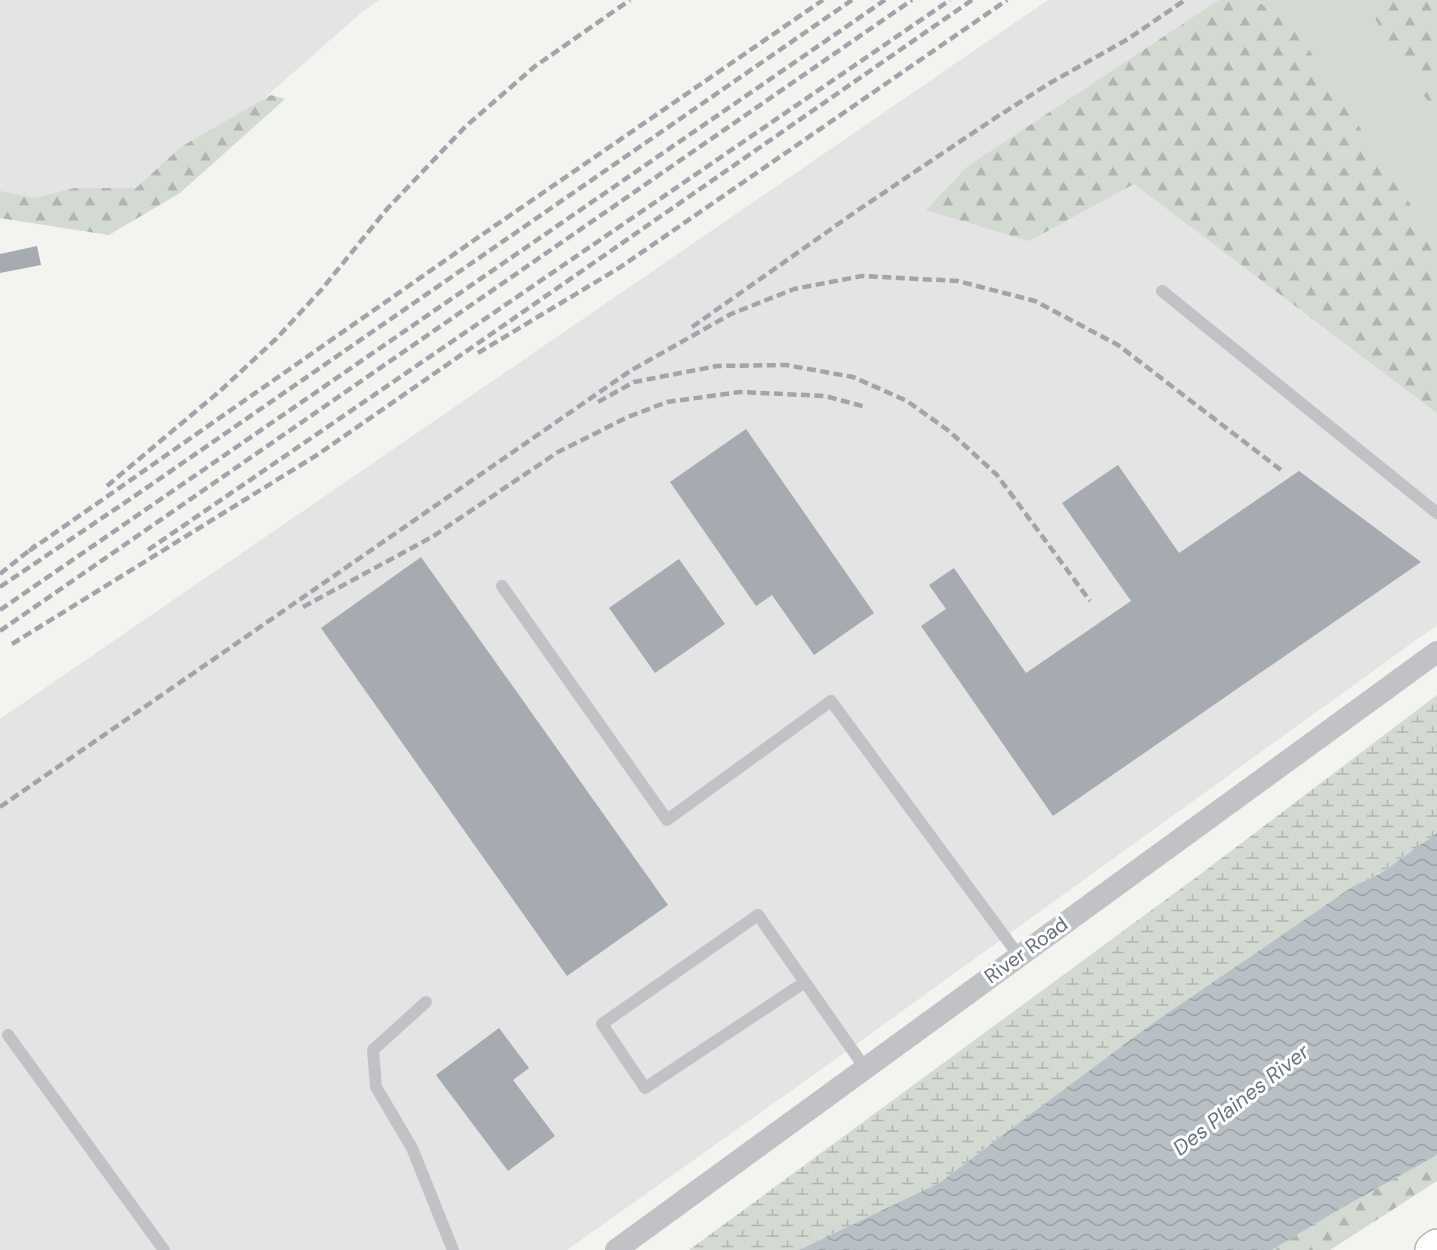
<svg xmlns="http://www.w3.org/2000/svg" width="1437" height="1250" font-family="'DM Sans',sans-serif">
<defs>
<pattern id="forest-firs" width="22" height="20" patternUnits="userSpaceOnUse" patternTransform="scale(1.5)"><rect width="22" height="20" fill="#d3dad2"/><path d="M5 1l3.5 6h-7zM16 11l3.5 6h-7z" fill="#afb5b0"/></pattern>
<pattern id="wetland-marsh" width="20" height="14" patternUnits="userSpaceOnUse" patternTransform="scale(1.5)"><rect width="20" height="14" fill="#d3dad2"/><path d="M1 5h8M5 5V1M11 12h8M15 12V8" fill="none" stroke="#afb5b0"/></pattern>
<pattern id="water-waves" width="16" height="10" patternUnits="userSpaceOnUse" patternTransform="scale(1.5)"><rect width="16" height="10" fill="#b9c0c5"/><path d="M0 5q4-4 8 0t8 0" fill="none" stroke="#9aa0a5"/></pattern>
</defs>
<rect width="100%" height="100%" fill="#f3f3f0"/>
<g fill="#e3e4e3">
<polygon points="0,0 379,0 363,11 109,235 0,218"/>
<polygon points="1048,0 1437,0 1437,625 826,1066 567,1250 0,1250 0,719"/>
</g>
<polygon fill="#d3dad2" points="1255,0 1363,0 1437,116 1437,245 1292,24"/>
<g fill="url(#forest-firs)">
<polygon points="1219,0 1255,0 1292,24 1437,245 1437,413 1134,184 1029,241 926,210 968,166"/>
<polygon points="1363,0 1437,0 1437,116"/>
<polygon points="271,95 285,99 180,193 109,235 0,218 0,191 34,198 75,188 136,188 181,147"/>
<polygon points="1437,1155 1437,1181 1330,1250 1272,1250 1340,1209"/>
</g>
<polygon fill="url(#wetland-marsh)" points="1437,695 1437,833 1381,873 1352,887 1150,1025 939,1183 799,1250 689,1250 1202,873"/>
<polygon fill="url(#water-waves)" points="1437,833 1437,1155 1340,1209 1272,1250 799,1250 939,1183 1150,1025 1352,887 1381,873"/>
<g fill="#a6aab1">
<polygon points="37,246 41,265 0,273 0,254"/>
<polygon points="746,429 874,613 814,655 772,595 756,606 670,482"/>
<polygon points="1118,465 1179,553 1299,471 1421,562 1053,816 921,626 946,609 929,585 954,568 1026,673 1131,601 1062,503"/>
<polygon points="421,557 668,905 567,976 321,628"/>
<polygon points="679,559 725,624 655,673 609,608"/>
<polygon points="499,1028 529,1068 513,1080 555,1136 508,1171 436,1075"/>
</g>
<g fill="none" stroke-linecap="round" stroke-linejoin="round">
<defs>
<polyline id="highway" points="1432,1250 1437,1246"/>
</defs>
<use href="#highway" stroke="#b2b4b8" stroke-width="36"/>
<g stroke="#c0c2c5" stroke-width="12">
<polyline points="1162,291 1437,513"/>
<polyline points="502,586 667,820 831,701 1019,956"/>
<polyline points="805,982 645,1088 602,1024 758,915 865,1068"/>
<polyline points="426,1002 373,1050 376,1087 412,1148 453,1250"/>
<polyline points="8,1035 164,1250"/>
</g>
<polyline stroke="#c0c2c5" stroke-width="22" points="616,1250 1437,652"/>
<use href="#highway" stroke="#fff" stroke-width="33"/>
<g stroke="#a1a4aa" stroke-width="4.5" stroke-dasharray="9 4.5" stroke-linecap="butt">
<polyline points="692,327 861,208 989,122 1050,83 1128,39 1185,0"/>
<polyline points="478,353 619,268 1007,0"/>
<polyline points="598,402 634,382 717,366 786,365 853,377 907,401 949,431 997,475 1090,601"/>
<polyline points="107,486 220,391 276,339 322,289 387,209 465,127 534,67 630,0"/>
<polyline points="148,550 950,0"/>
<polyline points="29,551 483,234 823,0"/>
<polyline points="0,574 36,545"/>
<polyline points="0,587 142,491 852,0"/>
<polyline points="303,607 432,537 558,452 628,417 667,402 740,392 825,396 866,407"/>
<polyline points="0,610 885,0"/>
<polyline points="0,631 912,0"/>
<polyline points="12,644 317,455 972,0"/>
<polyline points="0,807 630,371 731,314 794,289 862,276 958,281 1035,301 1118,345 1281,470"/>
</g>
</g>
<g text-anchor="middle" stroke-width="6" stroke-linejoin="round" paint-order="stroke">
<g font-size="20" fill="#666e7d" stroke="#fff">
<text transform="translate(1026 950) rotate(-36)" y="7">River Road</text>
</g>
<g font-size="21" font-style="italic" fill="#677581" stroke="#fff">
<text transform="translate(1241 1100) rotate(-38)" y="7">Des Plaines River</text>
</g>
</g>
</svg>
